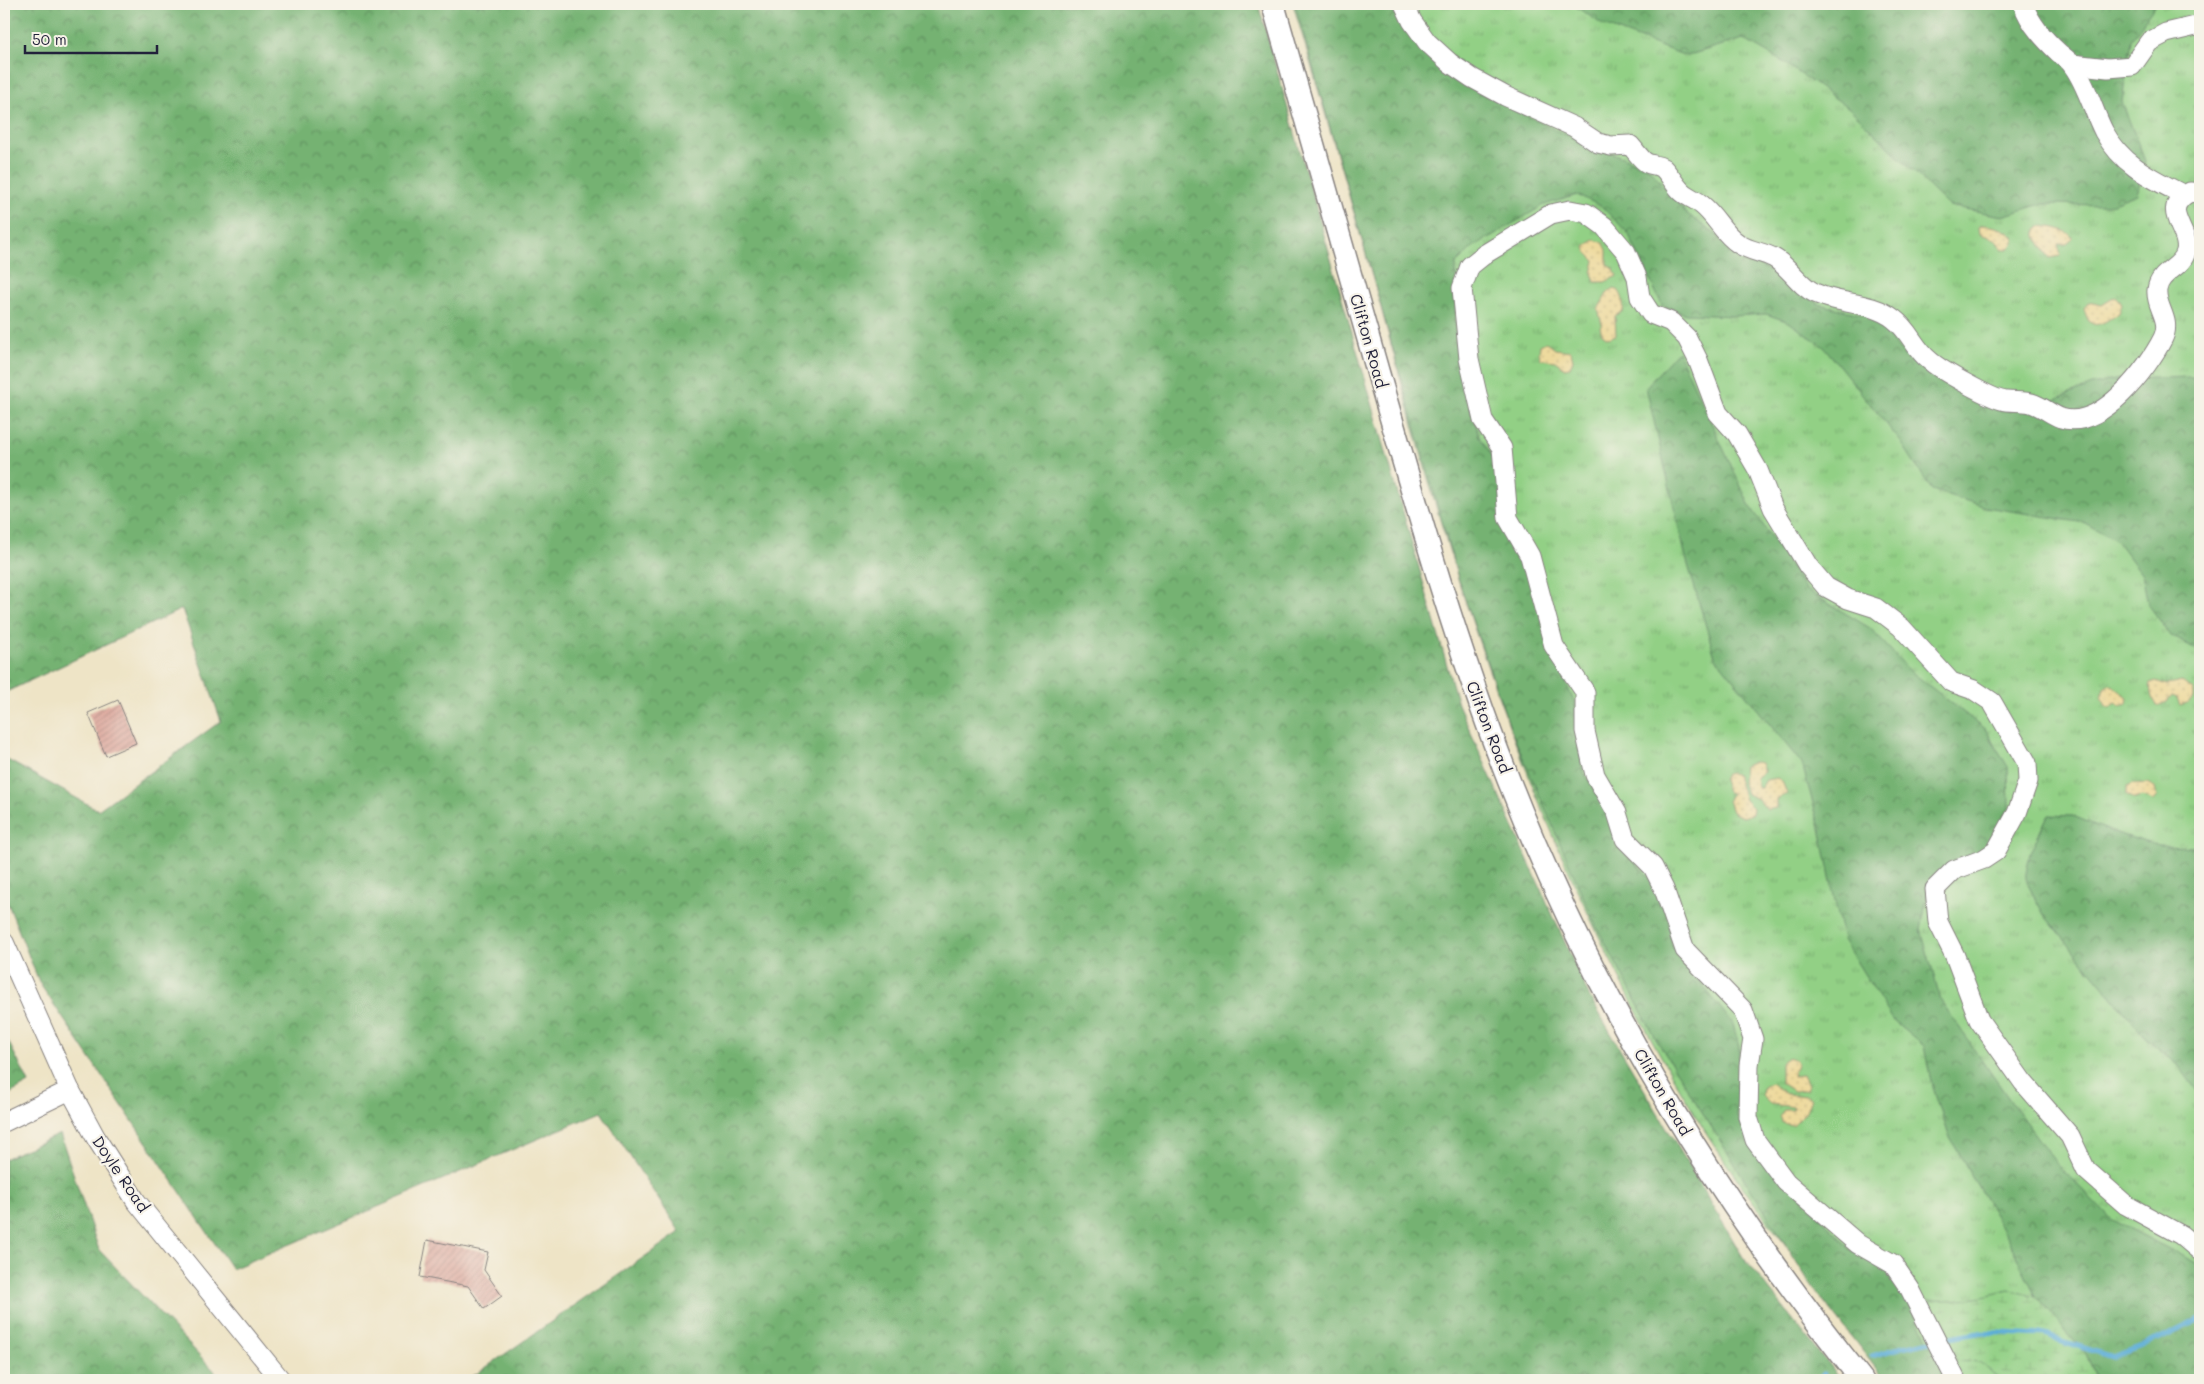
<svg xmlns="http://www.w3.org/2000/svg" width="2204" height="1384" font-family="Mali,sans-serif">
<defs>
<pattern id="grass-tufts" width="24" height="20" patternUnits="userSpaceOnUse" patternTransform="scale(1.25)"><rect width="24" height="20" fill="#92d085"/><path d="M3 7l-1-3M5 7V3M7 7l1-3M15 17l-1-3M17 17v-4M19 17l1-3" fill="none" stroke="#7eb274"/></pattern>
<pattern id="forest-crowns" width="20" height="18" patternUnits="userSpaceOnUse" patternTransform="scale(1.25)"><rect width="20" height="18" fill="#75b272"/><path d="M2 6a3 3 0 1 1 6 0M12 15a3 3 0 1 1 6 0" fill="none" stroke="#60905f"/></pattern>
<pattern id="wetland-marsh" width="20" height="14" patternUnits="userSpaceOnUse" patternTransform="scale(1.25)"><rect width="20" height="14" fill="#92d085"/><path d="M1 5h8M5 5V1M11 12h8M15 12V8" fill="none" stroke="#7eb274"/></pattern>
<pattern id="sand-dots" width="8" height="8" patternUnits="userSpaceOnUse" patternTransform="scale(1.25)"><rect width="8" height="8" fill="#eeda9e"/><path d="M2 2h.1M6 6h.1" fill="none" stroke="#ccbb89" stroke-width="1.8" stroke-linecap="round"/></pattern>
<pattern id="building-hatch" width="6" height="6" patternUnits="userSpaceOnUse" patternTransform="scale(1.25)"><rect width="6" height="6" fill="#dba297"/><path d="M-1 1l2-2M0 6l6-6M5 7l2-2" fill="none" stroke="#b1847c"/></pattern>
</defs>
<rect width="100%" height="100%" fill="#f7f3e8"/>
<filter id="ink" filterUnits="userSpaceOnUse"><feTurbulence type="fractalNoise" baseFrequency=".02" numOctaves="2"/><feDisplacementMap in="SourceGraphic" scale="10" xChannelSelector="R" yChannelSelector="G"/><feConvolveMatrix kernelMatrix="1 2 1 2 8 2 1 2 1" color-interpolation-filters="sRGB"/></filter>
<filter id="wash" filterUnits="userSpaceOnUse"><feTurbulence type="fractalNoise" baseFrequency=".0096" numOctaves="4" result="noise"/><feDisplacementMap in="SourceGraphic" scale="20" xChannelSelector="R" yChannelSelector="G"/><feGaussianBlur stdDeviation="1.12" result="paint"/><feColorMatrix in="noise" values="0 0 0 0 0 0 0 0 0 0 0 0 0 0 0 0 0 1.4 0 .05"/><feComposite in="paint" operator="in"/></filter>
<g filter="url(#wash)">
<rect width="100%" height="100%" fill="#eee4c6"/>
<path fill="url(#grass-tufts)" stroke="#5a7960" d="M1293 4H2200V1380H1893C1828 1299 1761 1219 1705 1131 1609 976 1535 806 1476 633 1438 523 1409 409 1378 297 1350 199 1322 101 1293 4Z"/>
<g fill="url(#forest-crowns)" stroke="#4c6a56">
<polygon points="4,4 1258,4 1458,704 1589,996 1743,1257 1841,1380 461,1380 475,1375 680,1232 601,1112 232,1269 40,984 4,894 4,758 98,810 221,721 182,609 4,693"/>
<polygon points="1295,4 1398,4 1405,19 1522,113 1555,130 1649,168 1686,213 1737,250 1819,304 1872,317 1908,360 1968,394 2048,403 2092,385 2119,379 2192,377 2200,383 2200,651 2171,636 2148,604 2142,574 2117,541 2085,523 1986,507 1932,490 1901,442 1824,347 1789,322 1766,314 1734,316 1686,314 1662,305 1628,233 1601,206 1577,195 1544,205 1473,247 1456,264 1455,320 1458,362 1479,436 1499,466 1503,526 1510,549 1532,578 1550,647 1575,704 1582,769 1606,810 1620,848 1653,881 1668,918 1672,946 1733,1024 1739,1047 1737,1117 1755,1147 1851,1250 1894,1275 1950,1380 1885,1380 1811,1285 1656,1039 1595,924 1511,730 1461,588"/>
<polygon points="1572,4 2156,4 2131,40 2122,102 2145,161 2137,194 2108,205 2042,204 2002,216 1949,206 1849,108 1783,62 1743,39 1686,56 1603,25"/>
<polygon points="1678,351 1749,504 1806,590 1870,628 1909,670 1986,730 2008,767 2009,808 1983,853 1930,879 1921,930 1941,1001 2016,1109 2056,1163 2111,1219 2198,1264 2200,1267 2200,1380 2097,1380 2086,1354 2036,1296 2009,1241 1949,1136 1930,1077 1924,1046 1893,1020 1843,940 1820,828 1802,764 1715,657 1686,558 1646,387"/>
<polygon points="2048,815 2073,816 2110,831 2159,846 2195,847 2200,845 2200,1095 2178,1065 2146,1038 2044,915 2025,879 2030,853"/>
<polygon points="4,1033 29,1083 4,1097"/>
<polygon points="60,1134 99,1250 223,1380 4,1380 4,1159"/>
</g>
<path fill="url(#wetland-marsh)" stroke="#5a7960" d="M2009 1290 2036 1296 2086 1354 2097 1380H2003L1978 1362 1954 1359 1924 1300C1954 1301 1980 1298 2009 1290Z"/>
<g fill="url(#sand-dots)" stroke="#887e6c">
<path d="M1982 225C1994 226 2006 228 2014 238V244L2008 249H2002L1995 239 1980 234 1979 227Z"/>
<path d="M2040 226C2050 227 2068 228 2073 239L2067 244H2058L2061 256 2050 258C2046 253 2038 241 2036 236V229Z"/>
<polygon points="1594,240 1603,242 1607,250 1607,265 1613,268 1617,276 1605,282 1595,282 1592,273 1595,261 1587,253 1585,247"/>
<path d="M1613 289 1618 290C1623 296 1624 303 1623 311L1615 316 1616 335 1608 338 1602 334 1600 327 1602 324 1598 309 1608 292Z"/>
<path d="M2115 297 2120 300 2122 304 2119 313C2104 322 2090 336 2084 308L2088 302 2102 305Z"/>
<polygon points="1546,342 1555,349 1571,351 1573,360 1570,367 1565,368 1555,361 1541,359 1539,353 1540,345"/>
<path d="M2156 681 2167 685 2182 682 2193 690V698L2187 703 2180 705 2177 698 2172 696 2167 702 2157 706C2152 702 2149 689 2151 683Z"/>
<polygon points="2110,684 2128,697 2127,704 2120,706 2115,703 2110,707 2106,706 2102,698 2104,688"/>
<polygon points="1755,762 1761,763 1764,772 1756,778 1758,788 1761,788 1766,780 1777,778 1782,781 1787,794 1776,799 1776,808 1767,810 1758,799 1747,794 1742,781 1744,766"/>
<polygon points="1731,773 1737,775 1745,800 1753,808 1752,814 1742,817 1732,812 1728,800 1731,793 1727,792 1723,780 1726,774"/>
<polygon points="2147,783 2155,787 2157,796 2153,801 2142,797 2135,799 2127,795 2127,787 2132,784"/>
<polygon points="1788,1057 1795,1060 1797,1064 1793,1076 1803,1075 1808,1086 1807,1090 1793,1091 1781,1083 1781,1062"/>
<polygon points="1771,1083 1786,1094 1806,1096 1811,1099 1805,1113 1793,1125 1782,1123 1779,1116 1784,1110 1793,1110 1794,1107 1770,1104 1762,1096 1763,1087"/>
</g>
<g fill="none" stroke-linecap="round" stroke-linejoin="round">
<g stroke="#5cadd7" stroke-width="5">
<polyline points="1940,1339 1978,1332 2044,1335 2112,1357 2158,1340 2200,1319"/>
<polyline points="1872,1356 1902,1347 1932,1341"/>
<polyline points="1817,1380 1823,1374"/>
</g>
</g>
<g id="blocks">
<g fill="url(#building-hatch)">
<polygon points="118,700 136,743 106,756 88,713"/>
<polygon points="427,1240 488,1252 484,1270 502,1296 484,1309 468,1286 420,1277"/>
</g>
</g>
</g>
<g filter="url(#ink)">
<use href="#blocks" fill-opacity="0" stroke="#888380" stroke-width="1"/>
<g fill="none" stroke-linecap="round" stroke-linejoin="round">
<defs>
<g id="minor">
<path d="M1404 4 1412 21 1427 42 1450 63 1472 78 1505 96 1574 127 1598 143 1611 146 1630 145C1635 150 1641 160 1647 163 1653 166 1657 164 1663 168 1670 175 1674 184 1681 191 1687 197 1695 199 1702 205 1716 216 1723 234 1739 244 1749 251 1763 252 1774 258 1790 267 1799 286 1815 293 1840 305 1871 301 1894 319 1909 330 1915 349 1929 360 1940 370 1993 400 2006 401 2015 402 2022 401 2031 403 2042 406 2050 414 2061 418 2101 431 2148 368 2163 338 2172 319 2155 307 2157 290 2159 271 2183 268 2186 251 2191 230 2157 210 2190 192L2200 193"/>
<path d="M2023 4C2030 24 2044 39 2059 53 2064 57 2070 61 2073 66 2087 85 2093 111 2104 132 2123 166 2151 178 2184 195"/>
<polyline points="2072,64 2108,68 2132,66 2149,42 2166,33 2200,25"/>
<polyline points="4,942 70,1090 96,1138 136,1201 281,1380"/>
<polyline points="4,1122 70,1090"/>
<polyline points="1956,1380 1910,1289 1893,1264 1858,1244 1786,1182 1755,1140 1748,1117 1749,1065 1753,1039 1743,1010 1685,950 1664,889 1653,867 1625,839 1617,813 1595,775 1585,731 1585,692 1554,646 1530,556 1508,518 1502,448 1483,420 1469,359 1462,288 1470,266 1485,254 1551,214 1570,210 1586,213 1604,226 1626,252 1637,277 1640,297 1651,314 1671,322 1687,338 1698,360 1718,413 1737,434 1758,470 1773,508 1808,566 1826,587 1848,599 1876,608 1901,627 1951,682 1974,690 1992,702 2027,763 2028,781 2017,813 1996,851 1984,859 1954,870 1935,889 1938,922 1955,956 1979,1020 2023,1082 2070,1136 2086,1170 2126,1205 2181,1235 2200,1251"/>
</g>
<path id="major" d="M1273 4C1308 128 1344 252 1379 376 1418 512 1457 649 1509 781 1594 997 1717 1199 1862 1380"/>
</defs>
<use href="#minor" stroke="#888380" stroke-width="21"/>
<use href="#major" stroke="#888380" stroke-width="25"/>
<use href="#minor" stroke="#fff" stroke-width="19"/>
<use href="#major" stroke="#fff" stroke-width="22"/>
</g>
</g>
<g text-anchor="middle" stroke-width="4.5" stroke-linejoin="round" paint-order="stroke">
<g font-size="16" fill="#22223b" stroke="#f7f3e8">
<text transform="translate(1369 341) rotate(74)" y="6">Clifton Road</text>
<text transform="translate(1489 727) rotate(69)" y="6">Clifton Road</text>
<text transform="translate(1663 1092) rotate(60)" y="6">Clifton Road</text>
<text transform="translate(121 1174) rotate(56)" y="6">Doyle Road</text>
</g>
</g>
<rect width="2204" height="1384" fill="none" stroke="#f7f3e8" stroke-width="20"/>
<path d="M25 45v8h132v-8" fill="none" stroke="#22223b" stroke-width="2.5"/>
<text x="32" y="45" font-size="15" fill="#22223b" stroke="#f7f3e8" stroke-width="4" paint-order="stroke">50 m</text>
</svg>
